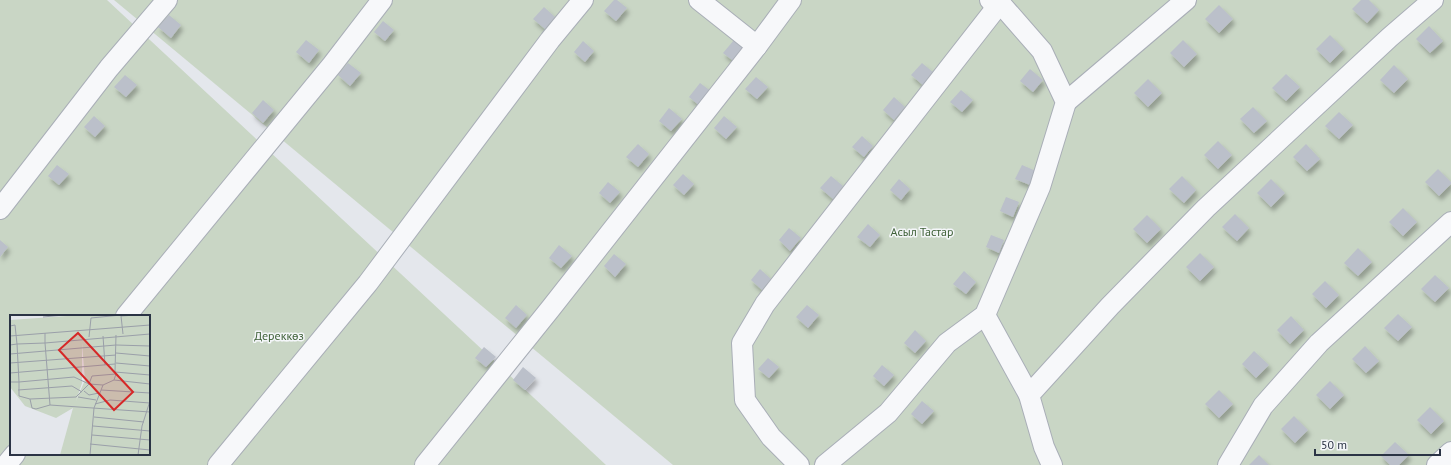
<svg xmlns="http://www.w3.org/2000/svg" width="1451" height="465" font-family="'PT Sans',sans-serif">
<defs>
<filter id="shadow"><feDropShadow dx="2.5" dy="4.5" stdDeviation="2" flood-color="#0004"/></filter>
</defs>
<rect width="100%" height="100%" fill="#e4e7ec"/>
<g fill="#c9d6c5" fill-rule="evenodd">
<path d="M0 0H107L606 465H0ZM11 316H149V454H11Z"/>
<polygon points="114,0 1451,0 1451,465 673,465"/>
</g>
<g fill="#bbc0ca" filter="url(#shadow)">
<polygon points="614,0 617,0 627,8 616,21 604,11"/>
<polygon points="1361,0 1369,0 1379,10 1367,23 1352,9"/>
<polygon points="1219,5 1233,19 1219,33 1205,19"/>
<polygon points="544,7 555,17 545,29 533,19"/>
<polygon points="169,15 181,25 171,38 158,27"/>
<polygon points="383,21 394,30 385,41 374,32"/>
<polygon points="1429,26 1443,41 1430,53 1416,39"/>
<polygon points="1330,35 1344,49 1330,63 1316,49"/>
<polygon points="306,40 319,50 309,63 296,52"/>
<polygon points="734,40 746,51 736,63 723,53"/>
<polygon points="1183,40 1197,54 1184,67 1170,53"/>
<polygon points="583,41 594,51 585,62 574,52"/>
<polygon points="348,63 361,73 350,86 338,75"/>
<polygon points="922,63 934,73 924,86 911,75"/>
<polygon points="1394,65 1408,79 1394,93 1380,80"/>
<polygon points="1030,69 1043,80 1033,92 1020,81"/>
<polygon points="1286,74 1300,87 1286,101 1272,88"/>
<polygon points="125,75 137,85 126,97 114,87"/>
<polygon points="756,77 768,87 757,99 745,89"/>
<polygon points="1148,79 1162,93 1148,107 1134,93"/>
<polygon points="700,83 712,92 701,107 689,97"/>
<polygon points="961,90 973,100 962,112 950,102"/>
<polygon points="894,97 905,107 894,120 883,110"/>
<polygon points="263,100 274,110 263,123 252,113"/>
<polygon points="1253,107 1267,121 1254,133 1240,119"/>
<polygon points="669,108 682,119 671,131 659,121"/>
<polygon points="1339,112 1353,125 1339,139 1325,126"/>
<polygon points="94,116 105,126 95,137 84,127"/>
<polygon points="724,116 737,127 726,139 714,128"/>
<polygon points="862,136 873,146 864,157 852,147"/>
<polygon points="1218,141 1232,155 1218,169 1204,155"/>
<polygon points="638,144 649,154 638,167 626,157"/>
<polygon points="1306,144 1320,159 1307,171 1293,157"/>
<polygon points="57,165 69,174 59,185 48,176"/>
<polygon points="1022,165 1036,171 1030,185 1015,179"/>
<polygon points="1438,169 1451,182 1451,184 1439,196 1425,182"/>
<polygon points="683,174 694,184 684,195 673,185"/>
<polygon points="831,176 843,186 833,199 820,188"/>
<polygon points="1182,176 1196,190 1184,203 1169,189"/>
<polygon points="899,179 910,189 901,200 890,190"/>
<polygon points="1271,179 1285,193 1271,207 1257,193"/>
<polygon points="608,182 620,192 610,203 599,193"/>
<polygon points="1006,197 1019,202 1013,217 1000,211"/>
<polygon points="1403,208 1417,222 1403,236 1389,222"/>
<polygon points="1235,214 1249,228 1237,241 1222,227"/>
<polygon points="1147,215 1161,229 1147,243 1133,229"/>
<polygon points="868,224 880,235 870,247 857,237"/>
<polygon points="789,228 801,238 790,251 779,240"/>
<polygon points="991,235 1004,240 999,253 986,247"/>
<polygon points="0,240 8,247 0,257"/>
<polygon points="559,245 572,256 561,268 549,258"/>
<polygon points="1358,248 1372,262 1358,276 1344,263"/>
<polygon points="1200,253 1214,267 1200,281 1186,267"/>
<polygon points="614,254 626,264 615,277 604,266"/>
<polygon points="760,269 771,279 762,290 751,280"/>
<polygon points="964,271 976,282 966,294 953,284"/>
<polygon points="1435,275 1449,288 1435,302 1421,289"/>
<polygon points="1325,281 1339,295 1326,308 1312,294"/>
<polygon points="516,305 527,315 516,328 505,318"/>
<polygon points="807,305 819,315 808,328 796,317"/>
<polygon points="1398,314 1412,327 1398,341 1384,328"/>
<polygon points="1291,316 1304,330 1290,344 1277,330"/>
<polygon points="915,330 926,341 915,353 904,343"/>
<polygon points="1365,346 1379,361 1366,373 1352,359"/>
<polygon points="484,347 496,357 486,367 475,358"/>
<polygon points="1254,351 1269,365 1256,378 1242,364"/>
<polygon points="768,358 779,367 769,378 758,369"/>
<polygon points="882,365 894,375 884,386 873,376"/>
<polygon points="523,367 536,378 525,390 513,380"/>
<polygon points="1330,381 1344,395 1330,409 1316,395"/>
<polygon points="1219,390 1233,404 1219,418 1205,404"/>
<polygon points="922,401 934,411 922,424 911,414"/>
<polygon points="1430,407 1444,421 1431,434 1417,420"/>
<polygon points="1294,416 1308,430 1295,443 1281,429"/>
<polygon points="1395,442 1409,455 1399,465 1390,465 1381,456"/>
<polygon points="1259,455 1269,465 1249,465"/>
</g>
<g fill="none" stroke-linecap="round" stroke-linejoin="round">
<defs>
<g id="minor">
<polyline points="699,0 757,46"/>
<polyline points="1066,102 1186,0"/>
<polyline points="0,209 109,68 167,0"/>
<polyline points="985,315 1029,395 1044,447 1052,465"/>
<polyline points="126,316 332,65 382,0"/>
<polyline points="1029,395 1110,306 1206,208 1390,37 1433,0"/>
<polyline points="6,465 15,454"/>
<polyline points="218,465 368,283 550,40 583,0"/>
<polyline points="425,465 551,308 757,46 791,0"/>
<polyline points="799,465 771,437 745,400 742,343 765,304 1000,3"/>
<polyline points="825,465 888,413 947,343 985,315 1040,187 1066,102 1042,51 1000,3 990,0"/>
<polyline points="1228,465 1263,406 1319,343 1451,222"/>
<polyline points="1437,465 1451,452"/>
</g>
</defs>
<use href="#minor" stroke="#a9aeb7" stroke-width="22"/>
<use href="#minor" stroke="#f7f8fa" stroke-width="20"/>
</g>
<g text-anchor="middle" stroke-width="3" stroke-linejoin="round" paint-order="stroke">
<g font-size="12" fill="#3f6138" stroke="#f4f6f9">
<text x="922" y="236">Асыл Тастар</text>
<text x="279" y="340">Дереккөз</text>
</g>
</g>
<g transform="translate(10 315)">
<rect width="140" height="140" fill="#e4e7ec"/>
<path d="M71 0H140V140H50L63 93 46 103 15 91 0 72V5ZM72 28 75 65 66 86 72 68Z" fill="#c9d6c5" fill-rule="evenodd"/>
<path fill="none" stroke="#9a9fa9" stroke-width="1" d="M33 2 54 0M0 11 5 10 7 29 0 30M113 19 111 1 126 0M0 21 140 10M93 21 95 50M79 22 81 3 111 0M106 38 140 41M0 39 106 30 140 31M0 48 106 40M106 48 140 51M105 57 106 20M0 58 105 49M106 59 82 61 79 69 93 70 104 65 106 59 105 57 140 60M104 65 140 69M0 67H9V81L20 84 22 93 26 94 40 90 140 97M8 75 62 71 72 77M91 75 140 78M74 76 79 80 89 78M68 82 86 85M20 84 66 82 79 69 64 62 9 67 7 29 35 28V18M85 89 100 85 140 88M40 90 35 28 140 19M84 102 134 107M83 111 140 116M82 120 140 125M80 129 140 135M80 140 84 93 93 70M128 140 132 111 140 86"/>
<path fill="#d62828" fill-opacity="0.15" stroke="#d62828" stroke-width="2" d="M68 18 123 77 104 95 49 35Z"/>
<rect width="140" height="140" fill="none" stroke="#2b3445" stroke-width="2"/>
</g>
<path d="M1315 449v6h125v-6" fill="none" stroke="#2b3445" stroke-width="2"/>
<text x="1321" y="449" font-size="12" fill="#2b3445" stroke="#f4f6f9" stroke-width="3" paint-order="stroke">50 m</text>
</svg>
